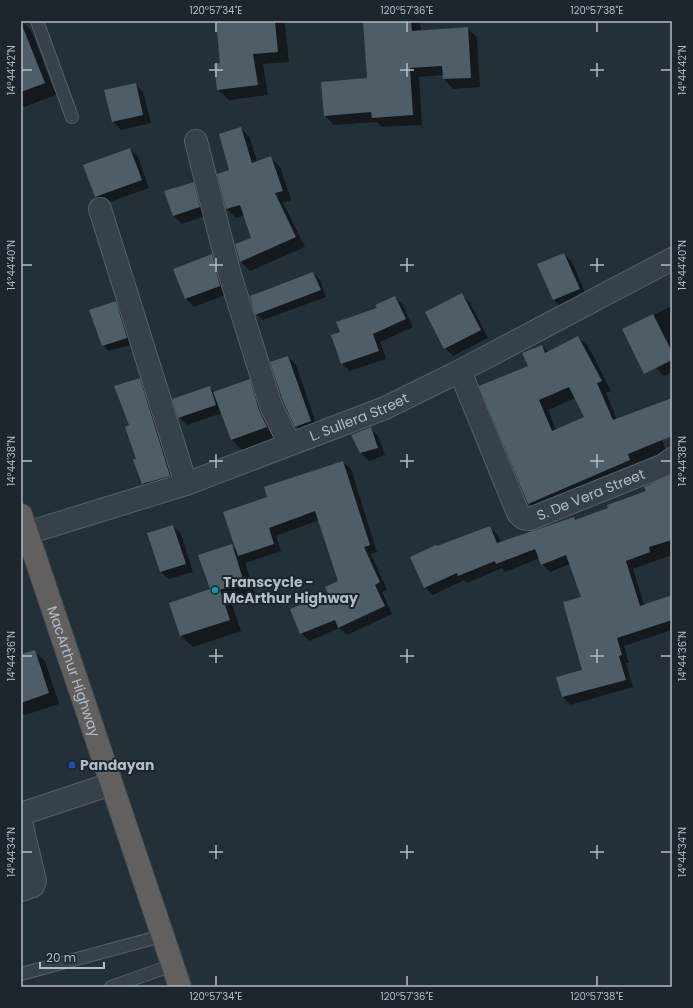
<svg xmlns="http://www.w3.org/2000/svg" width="693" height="1008" font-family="Poppins,sans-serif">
<rect width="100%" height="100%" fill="#243038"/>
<g fill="#0007" fill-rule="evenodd">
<polygon points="21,21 31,30 56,95 24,107 21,103"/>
<polygon points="217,21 282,21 285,24 289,62 263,64 268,95 229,100 218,90 221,64"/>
<polygon points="364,21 420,21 421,31 467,28 477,37 480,87 453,89 444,79 444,75 419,77 422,125 382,127 377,122 334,125 325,116 368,79"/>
<polygon points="135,84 143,92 151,123 121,130 113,122"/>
<polygon points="241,128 250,138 257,162 271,158 280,167 291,200 283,203 305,247 250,271 240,261 253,238 245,215 236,218 227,209 219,175 230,171"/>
<polygon points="130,149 138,157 149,188 104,204 96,196"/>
<polygon points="193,183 201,191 207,215 182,224 174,216 166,192"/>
<polygon points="564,254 572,262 587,297 562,308 554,300 539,265"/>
<polygon points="212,255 219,263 228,294 194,307 186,299 175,270"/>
<polygon points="313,273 320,280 326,297 263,320 256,314"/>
<polygon points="462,295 470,303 488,338 453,356 445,348"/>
<polygon points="395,297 403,305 413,327 380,342 386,359 350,371 342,363 341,333"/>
<polygon points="116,303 122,309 133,344 109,351 103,345"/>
<polygon points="672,306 672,372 664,376 656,368 648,372 640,364 623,329"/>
<path d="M578 337 588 346 611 391 606 393 617 420 653 419 667 452 637 464 639 470 538 513 529 504V367L542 346 548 352ZM575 398 586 418 556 430 548 410Z"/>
<polygon points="288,357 296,365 318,429 304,434 296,426"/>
<polygon points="139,379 147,387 178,484 151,492 143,484 135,460 138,459 130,426"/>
<polygon points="249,381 261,392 278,438 243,451 231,439 222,413 187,425 179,417 209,387 215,392"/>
<polygon points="370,428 378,436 385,455 369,461 361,453"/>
<polygon points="343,462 351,469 377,552 371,554 387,590 382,592 392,614 347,635 340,628 309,641 301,633 339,582 319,520 276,536 281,551 245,563 255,594 231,602 241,631 193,647 181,636 212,590 231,545 237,551 269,498"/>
<polygon points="672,475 672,555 633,569 644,605 672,596 672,630 624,646 629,663 626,663 633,687 570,705 563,697 583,671 583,597 570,564 550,572 542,564 540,558 505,572 502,568 467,583 464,580 433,595 425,587 438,547 490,528 498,535 501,543 573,518 577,521 648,492"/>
<polygon points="173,526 181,534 193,572 169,579 161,572"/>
<polygon points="34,651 45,661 59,704 25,715 21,712 21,655"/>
</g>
<g fill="#4f5d67" fill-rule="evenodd">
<polygon points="216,21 275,21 278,52 253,54 258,85 217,90 214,64 220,63"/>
<polygon points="363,21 411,21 412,31 468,27 471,78 443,79 442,66 410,68 413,115 372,118 371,112 324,116 321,82 367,78"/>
<polygon points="22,25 45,83 21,92 21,26"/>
<polygon points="136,83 143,115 112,122 104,90"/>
<polygon points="241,127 252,163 271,156 283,191 275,193 296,237 240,262 235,244 251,238 240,205 226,209 217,174 229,170 219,134"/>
<polygon points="130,148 142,180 95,197 83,165"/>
<polygon points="194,182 200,207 173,216 164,191"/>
<polygon points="564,253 580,289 553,300 537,264"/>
<polygon points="212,254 220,286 185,299 173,269"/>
<polygon points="313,272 321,290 255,315 250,296"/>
<polygon points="462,293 481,330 444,349 425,312"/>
<polygon points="395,296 406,319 373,334 379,351 341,364 331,335 340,332 336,322 377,308 375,305"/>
<polygon points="116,301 127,338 102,346 89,310"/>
<polygon points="653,314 672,352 672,360 644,374 622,329"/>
<path d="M578 336 602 381 597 383 613 420 672 398V436L628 454 630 460 528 504 479 386 528 366 522 353 542 345 545 353ZM569 387 584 417 552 431 539 400Z"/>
<polygon points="288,356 311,421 295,427 283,401 270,362"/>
<polygon points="140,378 170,476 142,484 133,460 136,459 125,427 129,425 114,386"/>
<polygon points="250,379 259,410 267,427 231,440 213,392"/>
<polygon points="210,386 216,405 178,418 172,399"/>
<polygon points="371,427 378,448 360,453 351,435"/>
<polygon points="343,461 370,545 364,547 380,582 375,585 385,606 338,628 335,620 300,634 290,609 328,594 325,587 338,581 315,511 269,528 274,544 238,556 223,512 267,497 264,487"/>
<polygon points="672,474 672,540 649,547 650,552 626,561 640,606 672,595 672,620 617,638 622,655 619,656 626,680 562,697 556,677 582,670 563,602 581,597 566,555 541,565 535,549 496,564 495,561 458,576 457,573 424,588 410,557 436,545 437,546 490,526 497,543 574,517 575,520 608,508 607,505 646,491 644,487"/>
<polygon points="173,525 186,564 160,572 147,533"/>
<polygon points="232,544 244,582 220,590 230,620 180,636 169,603 210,589 198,555"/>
<polygon points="35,650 49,693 21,703 21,654"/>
</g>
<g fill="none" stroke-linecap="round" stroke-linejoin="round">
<defs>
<g id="service">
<polyline points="37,21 72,117"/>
<polyline points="21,974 162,936"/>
<polyline points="111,987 173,965"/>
</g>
<g id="minor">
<polyline points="196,141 230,275 271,406 289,443"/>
<polyline points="100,209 186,484"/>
<path id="s1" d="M460 371 518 513 523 518 530 519 662 466 672 459"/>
<polyline points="21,814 111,784"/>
<polyline points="21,822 35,881 33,886 21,890"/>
</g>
<g id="tertiary">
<path id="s2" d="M27 533 186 484 385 408 460 371 672 259"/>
</g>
<g id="trunk">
<path id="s3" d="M21 515 180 987"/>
</g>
</defs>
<use href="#service" stroke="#565f67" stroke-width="14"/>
<use href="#minor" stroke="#565f67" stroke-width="24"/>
<use href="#tertiary" stroke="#565f67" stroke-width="24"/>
<use href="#trunk" stroke="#434c53" stroke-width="24"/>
<use href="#service" stroke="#374149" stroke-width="12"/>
<use href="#minor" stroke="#374149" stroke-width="22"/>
<use href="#tertiary" stroke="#374149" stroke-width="22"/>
<use href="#trunk" stroke="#62605f" stroke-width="22"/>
</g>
<path fill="none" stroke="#b3bcc5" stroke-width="1.5" d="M216 22V32M407 22V32M597 22V32M216 63V77M407 63V77M597 63V77M22 70H32M209 70H223M400 70H414M590 70H604M661 70H671M216 258V272M407 258V272M597 258V272M22 265H32M209 265H223M400 265H414M590 265H604M661 265H671M216 454V468M407 454V468M597 454V468M22 461H32M209 461H223M400 461H414M590 461H604M661 461H671M216 649V663M407 649V663M597 649V663M22 656H32M209 656H223M400 656H414M590 656H604M661 656H671M216 845V859M407 845V859M597 845V859M22 852H32M209 852H223M400 852H414M590 852H604M661 852H671M216 976V986M407 976V986M597 976V986"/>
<circle fill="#0f9aa8" stroke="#1d262d" stroke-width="1.5" cx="215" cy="590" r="4"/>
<rect fill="#1a4fb4" stroke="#1d262d" stroke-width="1.5" x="68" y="761" width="8" height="8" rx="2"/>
<g text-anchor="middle" stroke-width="4" stroke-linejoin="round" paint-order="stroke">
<g font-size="14" fill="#b3bcc5" stroke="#1d262d">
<text dy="5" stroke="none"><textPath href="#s2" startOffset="352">L. Sullera Street</textPath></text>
<text dy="5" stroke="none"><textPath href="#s1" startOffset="233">S. De Vera Street</textPath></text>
<text dy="5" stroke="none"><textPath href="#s3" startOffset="165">MacArthur Highway</textPath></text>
</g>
<g font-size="14" font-weight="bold" fill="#b3bcc5" stroke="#1d262d" text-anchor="start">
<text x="223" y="587">Transcycle -<tspan x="223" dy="16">McArthur Highway</tspan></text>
<text x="80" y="770">Pandayan</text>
</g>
</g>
<rect width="693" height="1008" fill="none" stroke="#1d262d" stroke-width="44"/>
<path d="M40 962v6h64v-6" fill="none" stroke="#b3bcc5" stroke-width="2"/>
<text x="46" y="962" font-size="12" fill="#b3bcc5" stroke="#1d262d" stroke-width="3" paint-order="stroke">20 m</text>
<rect x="22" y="22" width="649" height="964" fill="none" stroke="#b3bcc5" stroke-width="1.5"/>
<g font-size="10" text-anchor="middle" fill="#b3bcc5">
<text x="216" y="14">120°57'34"E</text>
<text x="407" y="14">120°57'36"E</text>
<text x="597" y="14">120°57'38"E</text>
<text transform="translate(11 70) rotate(-90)" y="4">14°44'42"N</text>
<text transform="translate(682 70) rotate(-90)" y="4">14°44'42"N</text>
<text transform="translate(11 265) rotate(-90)" y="4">14°44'40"N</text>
<text transform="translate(682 265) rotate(-90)" y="4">14°44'40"N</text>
<text transform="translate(11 461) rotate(-90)" y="4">14°44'38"N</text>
<text transform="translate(682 461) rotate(-90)" y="4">14°44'38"N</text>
<text transform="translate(11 656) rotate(-90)" y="4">14°44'36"N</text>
<text transform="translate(682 656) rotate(-90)" y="4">14°44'36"N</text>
<text transform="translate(11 852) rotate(-90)" y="4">14°44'34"N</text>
<text transform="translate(682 852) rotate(-90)" y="4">14°44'34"N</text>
<text x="216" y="1000">120°57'34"E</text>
<text x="407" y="1000">120°57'36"E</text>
<text x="597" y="1000">120°57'38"E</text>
</g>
</svg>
